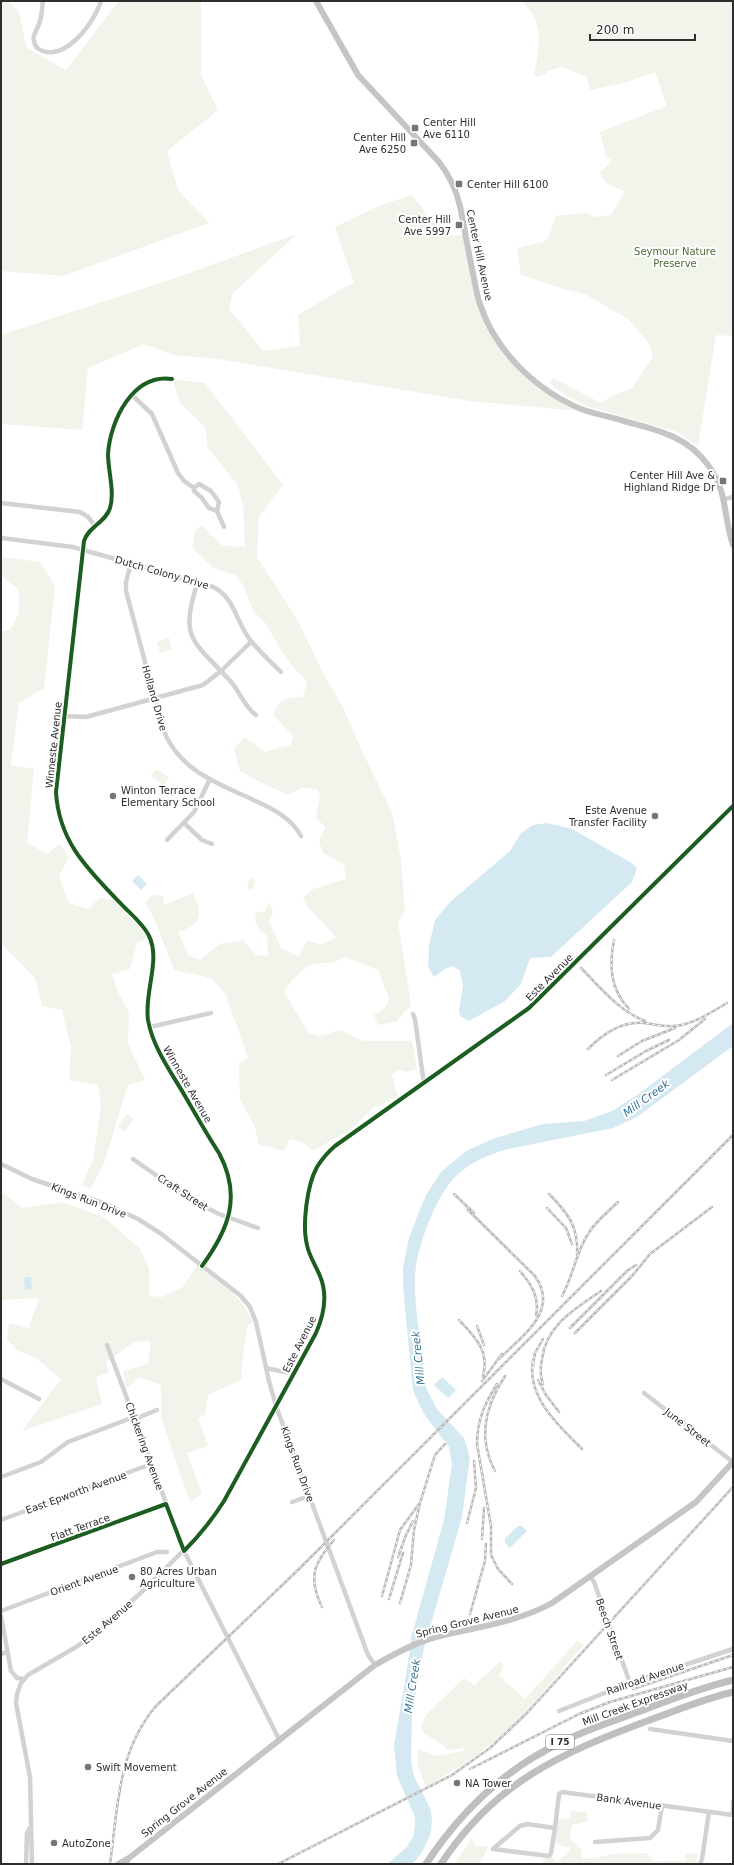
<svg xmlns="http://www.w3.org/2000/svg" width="734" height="1865" font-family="'DejaVu Sans',sans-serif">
<rect width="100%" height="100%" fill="#fff"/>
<g fill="#f0f4ea">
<polygon points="1,1 9,1 19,12 26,47 66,70 119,1 201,1 201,75 218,110 167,151 178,190 209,223 63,276 1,271"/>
<path d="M522 1H733V336L716 335 698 446 678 432 586 406 567 396 550 384 553 378 601 403 610 397 632 388 653 356 649 343 628 319 585 294 563 289 521 275 517 248 544 242 549 237 556 216 588 213 595 217 611 215 625 192 605 182 600 173 612 160 606 157 600 132 667 106 655 72 627 82 590 90 587 77 562 67 547 71 545 74 536 77 534 75C537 58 542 39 536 22 534 14 527 7 522 1Z"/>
<polygon points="412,195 442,234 449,236 465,235 480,304 502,346 538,384 591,412 470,401 218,359 174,355 144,344 88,368 82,430 1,424 1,335 178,277 297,234 233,293 229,309 263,351 300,346 298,315 354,282 335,227 381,205"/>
<path d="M172 379 205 383 283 485 259 516 257 557 298 621 326 679 343 707 360 747 392 812 401 859 405 911 398 922 411 1005 396 1022 378 1025 374 1015 385 1008 389 999 378 970 345 957C330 965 329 962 314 964 304 966 289 983 284 992L309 1033 319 1036 341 1030 363 1041H412L417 1069 405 1072 399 1069 392 1075 398 1097 373 1108 349 1131 312 1151 305 1143 290 1139 284 1151 258 1144 255 1127 240 1099 239 1063 248 1058 226 995 211 978 174 970 153 916 145 903 152 895 163 896 164 905 193 893C198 903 204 917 193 925 189 929 182 930 178 932L189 956 200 960 220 944 243 940 256 955 268 956 267 935C258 928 253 924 256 913L265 911 269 902 273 912 269 921 281 948 298 956 308 940 322 945 336 937 308 907 303 898 313 889 346 879 344 865 323 853 319 841 325 827 316 817 320 796 317 789 301 788 288 795 266 785 240 771 234 749 244 737 265 752 291 745 293 736 273 715C279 699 286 698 303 697L307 681 295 669 281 650 264 621 254 612 243 585 235 575 213 568 193 548 194 532 201 525 223 546 245 547 243 505 238 485 208 448 205 427 180 403Z"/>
<polygon points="1,557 40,562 55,586 44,688 19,703 11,765 34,769 27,843 47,854 60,844 69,857 59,876 69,903 88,909 101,897 121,904 150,937 137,943 130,969 112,974 117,990 129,1013 128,1043 145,1080 128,1085 104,1163 91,1188 82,1185 93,1160 101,1106 98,1085 69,1080 71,1047 62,1010 42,1006 35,978 1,943 1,632 10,630 19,613 19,590 1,575"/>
<polygon points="169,638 172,649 160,653 157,642"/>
<polygon points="156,769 169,777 164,785 151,776"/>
<polygon points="252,877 255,882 252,890 247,888 249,880"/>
<polygon points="127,1114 134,1119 125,1132 118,1126"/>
<path d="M1 1191 22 1208 63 1202 105 1218 140 1249 149 1268V1296L162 1297 183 1287 197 1265C222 1284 240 1293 253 1323L248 1324 244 1347 241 1380 208 1395 205 1415 198 1418 208 1446 187 1453 202 1494 190 1502 161 1417V1385L139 1377 126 1389 123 1371 148 1364 151 1341 134 1342 106 1362 109 1372 96 1377 102 1404 22 1431 61 1379 36 1358 17 1350 7 1339 9 1323 29 1328 39 1298 1 1300Z"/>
<path d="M577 1641 584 1645C554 1678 526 1716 492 1743 471 1760 449 1773 426 1787L418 1767V1749L437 1756 463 1751 467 1748 449 1750 423 1732 421 1727 426 1715 464 1678 474 1685 501 1661 503 1666 499 1676 525 1699Z"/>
<path d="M571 1811 587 1812 588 1821 572 1825 570 1838 581 1849 582 1858H596L613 1854 647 1853 648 1856 651 1855 653 1861C664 1862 673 1860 685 1861V1853L698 1854 696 1864H542L544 1859 552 1856V1859L554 1858 556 1863 569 1851 570 1846 565 1847 554 1842 557 1820 570 1818Z"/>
<polygon points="472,1838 475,1846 487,1846 487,1850 479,1864 455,1864"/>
</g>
<g fill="#d5e9f2">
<polygon points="547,823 572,829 632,863 637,869 632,882 551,957 530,958 521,984 505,1001 469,1021 460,1016 459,1010 463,986 460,971 453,966 445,969 434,977 428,967 429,945 435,920 450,902 510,851 521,833 533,825"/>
<polygon points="138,875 147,884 141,890 132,881"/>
<path d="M733 1023V1046L637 1117 613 1128 508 1149C462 1162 445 1181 428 1224 421 1242 416 1258 415 1277 414 1310 422 1347 425 1380L427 1390 437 1409 464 1438 470 1457 462 1517 424 1648 412 1715 411 1761 414 1776 430 1808 432 1818 431 1832 427 1842 421 1854 412 1864H387L406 1848 413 1837 415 1825V1817L397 1776 394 1745 408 1663 411 1638 444 1520 452 1464 449 1447 424 1414 414 1393 412 1382 403 1286V1268L409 1238 417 1217 426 1195 441 1172 466 1151 495 1138 543 1124 584 1121 612 1111 637 1095Z"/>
<polygon points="24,1277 31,1277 32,1289 25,1290"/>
<polygon points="442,1377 456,1390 448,1398 434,1385"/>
<polygon points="518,1526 522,1526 527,1531 510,1548 505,1543 505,1538"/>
</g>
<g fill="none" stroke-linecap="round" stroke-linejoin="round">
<g stroke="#d2d2d2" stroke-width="4.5">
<path d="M43 1C42 8 42 14 40 21 37 33 29 35 37 48 63 66 94 23 101 1"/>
<path d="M172 379C133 373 110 421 108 454 108 471 115 492 110 508 106 522 88 527 84 541L56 792C59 844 90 871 123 906 132 915 144 925 149 936 161 960 144 992 148 1020 153 1048 171 1072 185 1096 196 1115 207 1135 219 1153 242 1196 229 1229 202 1266"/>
<polyline points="131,394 152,414 178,473 184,481 194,488 194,491 202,498 209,508 217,511 219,502 211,491 199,484 194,488"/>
<polyline points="725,499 733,497"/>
<polyline points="1,503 80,512 88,517 95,526"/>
<polyline points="217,511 224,527"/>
<path d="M1 538 73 547 213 587C235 597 236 623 251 641 260 652 271 662 281 672"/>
<path d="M131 563 126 582V591L163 729C180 774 224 785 264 805 279 812 293 821 301 836"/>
<path d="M198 582C177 641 196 642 232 683 241 694 244 706 256 715"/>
<polyline points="64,716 86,717 203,685 221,671 251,642"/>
<polyline points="184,823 202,840 212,844"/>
<polyline points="167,840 194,812 210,779"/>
<polyline points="413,1014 415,1019 424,1084"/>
<polyline points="150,1027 211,1013"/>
<polyline points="133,1159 190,1199 219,1214 258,1228"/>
<polyline points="1,1164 32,1179 106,1204 138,1219 160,1233 241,1296 250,1307 256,1322 269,1381 276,1406 368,1655 375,1665"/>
<polyline points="107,1345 184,1551 280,1741"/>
<polyline points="266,1368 294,1374"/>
<polyline points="1,1379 39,1399"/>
<polyline points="644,1393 733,1462"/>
<polyline points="135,1419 157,1410"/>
<polyline points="1,1477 41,1462 68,1442 134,1417"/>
<polyline points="292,1502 309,1496"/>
<polyline points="1,1520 151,1464"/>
<polyline points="1,1564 166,1504"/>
<polyline points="590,1576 594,1582 630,1683"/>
<polyline points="1,1611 157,1552 167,1552"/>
<polyline points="1,1616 11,1671 17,1678 23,1679"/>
<polyline points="1,1654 7,1652"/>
<polyline points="559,1711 630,1683 733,1649"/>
<polyline points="650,1729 733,1741"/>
<polyline points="733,1801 733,1812"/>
<polygon points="527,1824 555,1828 551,1853 549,1856 493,1849 520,1826"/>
<polyline points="555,1828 559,1794 562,1792 733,1815"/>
<polyline points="595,1842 650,1838 658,1830 662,1806"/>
<polyline points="26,1864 27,1833 30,1828"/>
<path d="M32 1864 30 1777 16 1703 17 1694 21 1683 28 1675 76 1647 100 1630 146 1588 202 1532 224 1501 316 1333C324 1315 328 1295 320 1276 316 1266 309 1256 307 1245 302 1225 307 1185 317 1167 322 1159 328 1152 335 1146L529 1008 733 806"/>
<polyline points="700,1864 702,1859 709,1812"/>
</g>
<g stroke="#c5c5c5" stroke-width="6">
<path d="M316 1 358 75 439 162C450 176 456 189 460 206 464 227 468 248 472 269 475 281 476 293 480 304 495 351 536 390 581 409 595 414 610 417 624 421 657 430 687 436 708 465 728 491 723 516 733 545"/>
<polyline points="118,1864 127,1859"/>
<path d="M124 1864 129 1858 375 1665C394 1654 414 1643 436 1637 475 1627 516 1623 552 1603L696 1502 733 1462"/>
</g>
<g stroke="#bfbfbf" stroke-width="7">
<path d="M426 1864C461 1811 504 1769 562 1742 585 1730 611 1722 635 1713 667 1701 699 1688 733 1680"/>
<path d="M441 1864C494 1783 559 1754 647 1721 675 1711 703 1699 733 1692"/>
</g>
<defs>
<g id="rail">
<path d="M614 940C609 966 610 989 629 1009"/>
<path d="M581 968C601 988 619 1011 645 1021"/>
<path d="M588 1049C603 1034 621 1021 644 1023 654 1024 664 1027 674 1026 694 1024 710 1013 727 1003"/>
<polyline points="618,1056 642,1041 675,1028"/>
<polyline points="606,1075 646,1051 669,1040"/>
<polyline points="612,1080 679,1040 705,1019"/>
<polyline points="454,1194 474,1213"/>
<path d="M549 1194C568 1213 579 1227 577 1255"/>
<polyline points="547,1208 566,1228 572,1244"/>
<path d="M468 1210 535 1276C560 1311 522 1336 499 1359"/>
<path d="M520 1271C531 1284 540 1297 536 1315"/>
<path d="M562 1296C574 1275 576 1250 590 1231 597 1220 609 1211 618 1202"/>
<path d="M459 1320C475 1337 490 1351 483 1376"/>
<polyline points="477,1326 484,1345"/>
<polyline points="570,1328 627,1271 636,1265"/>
<polyline points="575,1333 632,1276 650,1254 712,1207"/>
<path d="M533 1360C526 1397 559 1426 582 1449"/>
<polyline points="533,1365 535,1353 543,1339"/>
<polyline points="538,1380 546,1395 559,1412"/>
<polyline points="482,1381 502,1354"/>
<path d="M497 1384C485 1403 477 1420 477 1444L491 1526V1555L498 1569 512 1584"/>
<path d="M543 1384C540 1376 540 1368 542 1359 546 1325 575 1309 601 1291"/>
<path d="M495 1471C477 1438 485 1406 505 1376"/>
<polyline points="467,1523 476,1488 474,1461"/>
<polyline points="482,1539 484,1508"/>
<polyline points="398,1557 406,1535 413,1521"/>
<polyline points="382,1596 400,1530 419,1504"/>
<polyline points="389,1599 403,1553"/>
<polyline points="400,1603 411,1565 414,1530 420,1503 435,1455 445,1444"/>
<path d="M322 1607C308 1578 313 1564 334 1540"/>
<polyline points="470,1614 485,1561 486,1544"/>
<polyline points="633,1689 733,1655"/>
<polyline points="470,1769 579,1714 610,1702 733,1667"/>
<path d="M110 1864C118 1807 117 1752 156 1706L298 1570 733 1135"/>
<polyline points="278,1864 452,1775 490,1748 526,1714 733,1487"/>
</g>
</defs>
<use href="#rail" stroke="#b9b9b9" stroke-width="2.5"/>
<use href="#rail" stroke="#fff" stroke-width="1" stroke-dasharray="3" stroke-linecap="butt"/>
<defs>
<g id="cycleway">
<path d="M172 379C133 373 110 421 108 454 108 471 115 492 110 508 106 522 88 527 84 541L56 792C59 844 90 871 123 906 132 915 144 925 149 936 161 960 144 992 148 1020 153 1048 171 1072 185 1096 196 1115 207 1135 219 1153 242 1196 229 1229 202 1266"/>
<path d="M1 1564 166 1504 184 1551C199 1536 212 1520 224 1501L316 1333C324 1315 328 1295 320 1276 316 1266 309 1256 307 1245 302 1225 307 1185 317 1167 322 1159 328 1152 335 1146L529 1008 733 806"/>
</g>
</defs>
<use href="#cycleway" stroke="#fff" stroke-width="6"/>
<use href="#cycleway" stroke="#1b5e20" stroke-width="4"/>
</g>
<g fill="#767676" stroke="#fff" stroke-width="1.5">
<rect x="411" y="124" width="8" height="8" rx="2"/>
<rect x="410" y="139" width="8" height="8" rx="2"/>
<rect x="455" y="180" width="8" height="8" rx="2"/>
<rect x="455" y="221" width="8" height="8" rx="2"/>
<rect x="719" y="477" width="8" height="8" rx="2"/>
<circle cx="113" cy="796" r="4"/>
<circle cx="655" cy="816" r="4"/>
<circle cx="132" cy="1577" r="4"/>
<circle cx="88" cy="1767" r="4"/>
<circle cx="457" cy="1783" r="4"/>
<circle cx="54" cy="1843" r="4"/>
</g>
<g text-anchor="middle" stroke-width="4" stroke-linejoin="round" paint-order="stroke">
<rect fill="#fff" stroke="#6c6c6c" stroke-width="1" x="546" y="1735" width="28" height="14" rx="3"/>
<g font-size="9" font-weight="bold" fill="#2d2d2d">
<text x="560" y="1745">I 75</text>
</g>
<g font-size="10" fill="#2d2d2d" stroke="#fff" text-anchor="start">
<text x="423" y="126">Center Hill<tspan x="423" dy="12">Ave 6110</tspan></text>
<text x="406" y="141" text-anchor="end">Center Hill<tspan x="406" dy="12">Ave 6250</tspan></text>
<text x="467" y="188">Center Hill 6100</text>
<text x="451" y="223" text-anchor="end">Center Hill<tspan x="451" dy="12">Ave 5997</tspan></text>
<text x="715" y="479" text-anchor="end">Center Hill Ave &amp;<tspan x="715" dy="12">Highland Ridge Dr</tspan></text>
<text x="121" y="794">Winton Terrace<tspan x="121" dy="12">Elementary School</tspan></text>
<text x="647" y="814" text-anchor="end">Este Avenue<tspan x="647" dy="12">Transfer Facility</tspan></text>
<text x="140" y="1575">80 Acres Urban<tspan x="140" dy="12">Agriculture</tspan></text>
<text x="96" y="1771">Swift Movement</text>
<text x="465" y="1787">NA Tower</text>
<text x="62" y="1847">AutoZone</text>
</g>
<g font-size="10" fill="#526b38" stroke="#fff">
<text x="675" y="255">Seymour Nature<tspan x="675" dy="12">Preserve</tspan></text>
</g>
<g font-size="10" fill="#2d2d2d" stroke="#fff">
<text transform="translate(480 255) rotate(78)" y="4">Center Hill Avenue</text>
<text transform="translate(162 572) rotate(16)" y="4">Dutch Colony Drive</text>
<text transform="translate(155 698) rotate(74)" y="4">Holland Drive</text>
<text transform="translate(53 745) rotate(-84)" y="4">Winneste Avenue</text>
<text transform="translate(549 977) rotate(-45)" y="4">Este Avenue</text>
<text transform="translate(188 1084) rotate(60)" y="4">Winneste Avenue</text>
<text transform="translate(183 1192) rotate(33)" y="4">Craft Street</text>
<text transform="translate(89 1200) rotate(21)" y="4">Kings Run Drive</text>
<text transform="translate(299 1344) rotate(-63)" y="4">Este Avenue</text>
<text transform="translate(688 1427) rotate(38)" y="4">June Street</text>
<text transform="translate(145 1446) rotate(70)" y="4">Chickering Avenue</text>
<text transform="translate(298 1464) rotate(70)" y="4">Kings Run Drive</text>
<text transform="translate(76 1492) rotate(-20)" y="4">East Epworth Avenue</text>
<text transform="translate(80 1527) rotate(-20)" y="4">Flatt Terrace</text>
<text transform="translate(84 1580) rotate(-20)" y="4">Orient Avenue</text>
<text transform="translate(467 1621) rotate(-14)" y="4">Spring Grove Avenue</text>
<text transform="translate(107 1622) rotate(-40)" y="4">Este Avenue</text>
<text transform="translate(610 1629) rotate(71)" y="4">Beech Street</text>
<text transform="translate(645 1678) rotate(-19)" y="4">Railroad Avenue</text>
<text transform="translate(635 1703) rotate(-20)" y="4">Mill Creek Expressway</text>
<text transform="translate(629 1801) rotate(8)" y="4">Bank Avenue</text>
<text transform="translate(184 1802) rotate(-38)" y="4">Spring Grove Avenue</text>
</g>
<g font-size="11" font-style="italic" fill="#367393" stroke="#fff">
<text transform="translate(646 1098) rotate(-36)" y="4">Mill Creek</text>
<text transform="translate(418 1358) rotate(-96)" y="4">Mill Creek</text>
<text transform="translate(412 1686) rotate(-81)" y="4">Mill Creek</text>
</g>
</g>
<rect width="734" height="1865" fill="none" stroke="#2d2d2d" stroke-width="4"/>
<path d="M590 34v6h105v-6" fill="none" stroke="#2d2d2d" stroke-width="2"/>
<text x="596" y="34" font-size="12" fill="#2d2d2d" stroke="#ffffff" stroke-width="3" paint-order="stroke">200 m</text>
</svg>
